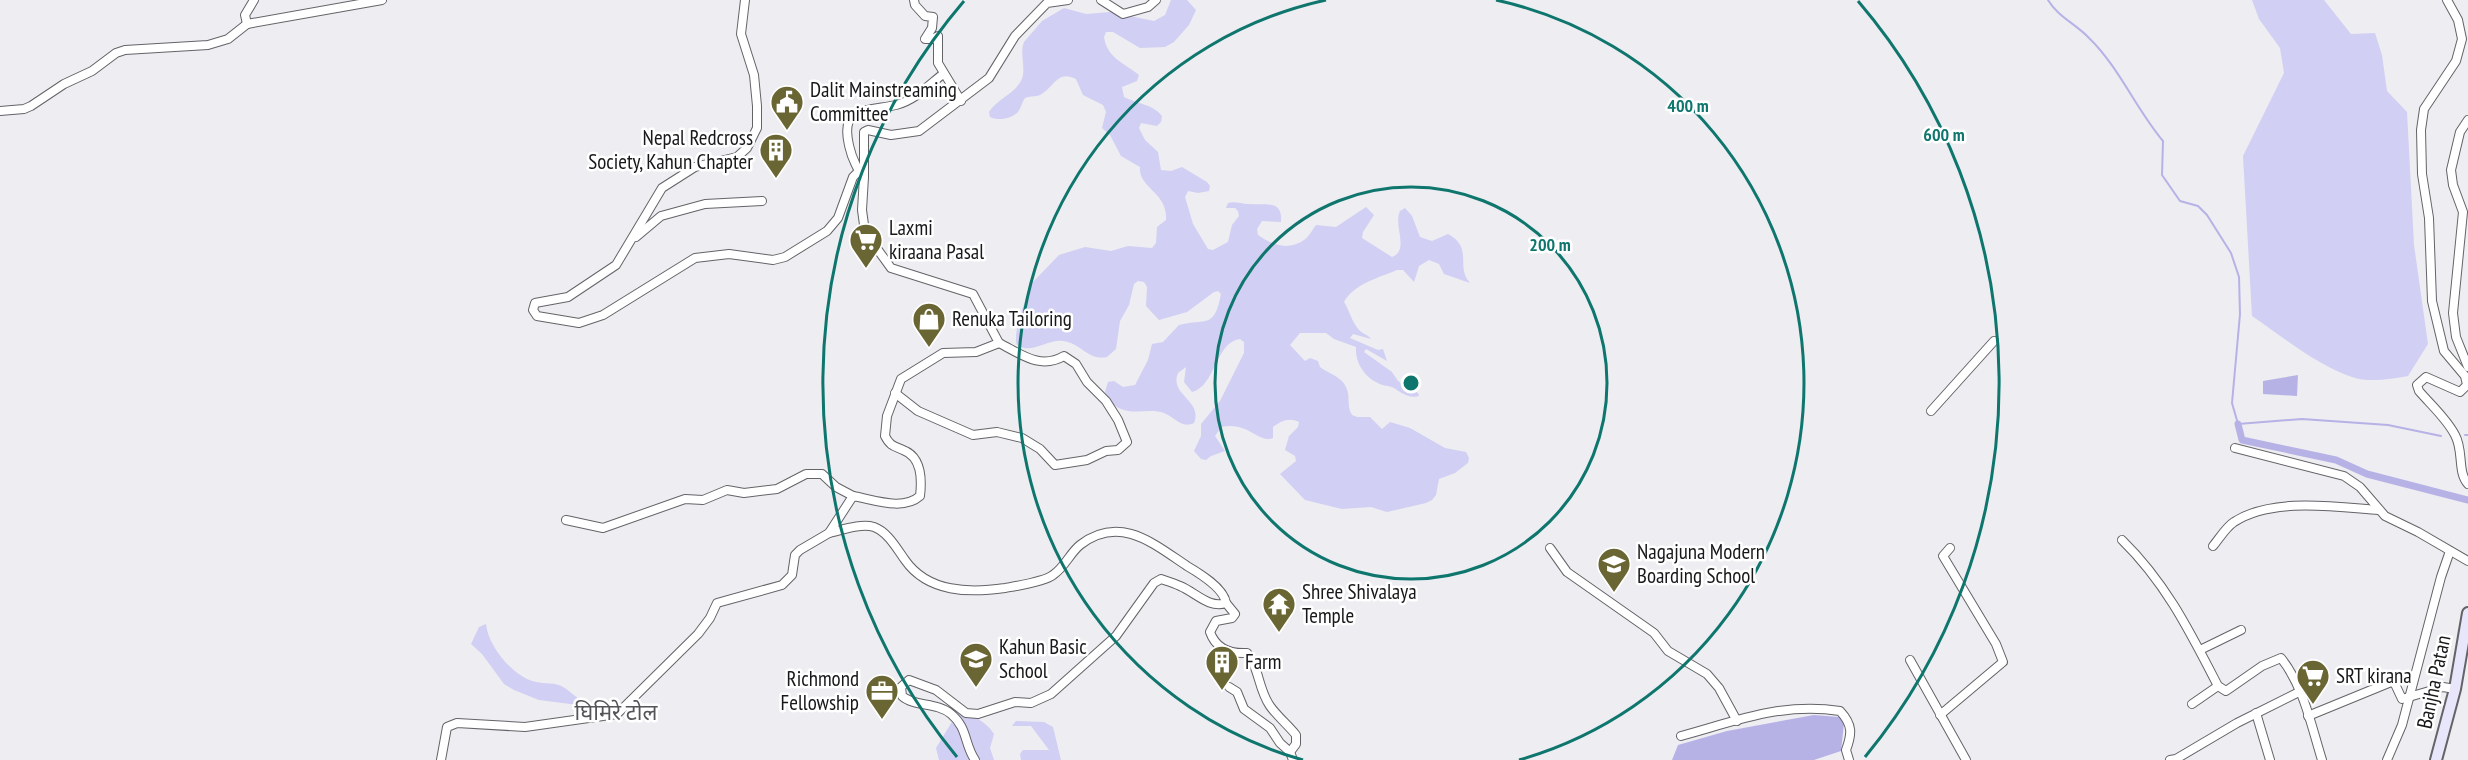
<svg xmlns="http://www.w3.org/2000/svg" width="2468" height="760" font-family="'PT Sans Narrow','Noto Sans Devanagari',sans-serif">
<rect width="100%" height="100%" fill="#ededf2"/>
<g fill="#d1cff3">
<path d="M1171 0H1187L1196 10 1189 25 1174 42 1165 47 1140 48 1113 32H1106L1104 37C1107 58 1124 63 1139 75L1137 81 1122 87 1124 97C1137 104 1153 104 1162 116L1161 122 1157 126 1141 123 1139 128 1145 140 1158 152 1161 170 1171 171 1182 167 1207 182 1210 186 1209 191 1198 193 1188 191 1185 197 1193 224 1208 249 1213 250 1228 242 1232 225 1239 216 1238 211 1235 208H1226L1228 203C1235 201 1241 204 1248 204 1263 206 1283 198 1281 222L1262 221 1257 229 1258 235C1272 245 1288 251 1304 240 1309 237 1312 230 1316 225L1336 227 1366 207 1374 215 1363 232 1362 238 1392 257C1410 250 1393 226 1400 211L1405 208 1412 216 1420 237 1432 241 1448 234C1474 248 1455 267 1470 283L1444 274 1439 264 1429 260 1419 266 1414 282 1403 270H1397C1378 278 1354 284 1344 302 1350 311 1351 321 1359 330 1363 334 1367 334 1371 339L1353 334 1350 338 1378 350 1383 349 1387 361 1366 349 1364 352 1392 372 1398 381 1418 393 1419 396C1408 399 1401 392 1392 387 1387 385 1382 386 1378 383 1364 377 1355 362 1356 347L1334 339 1326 333H1300L1290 345 1305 361 1310 358 1318 361 1320 367C1329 374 1341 376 1346 387 1351 397 1346 406 1352 415L1357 417H1370L1382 429 1390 422 1410 428 1445 448 1466 452 1469 458 1468 463 1455 473 1439 479 1436 495 1432 500 1426 503 1387 512 1371 507 1342 509 1305 500 1280 474 1296 461 1295 456 1285 450 1289 436 1298 427 1299 422C1289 417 1281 421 1273 427V438C1259 444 1248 421 1221 427L1215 436 1225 451 1211 456 1206 460 1201 459 1194 451 1201 436V424L1220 401 1244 353V342L1240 339C1215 342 1216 386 1192 392L1184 382 1186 367 1178 373C1169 395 1203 400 1194 423 1181 429 1175 417 1164 413 1150 408 1135 415 1121 409 1113 406 1109 399 1105 392L1108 382 1114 381 1123 387 1135 385 1148 360 1152 344 1163 342 1179 325C1206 318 1214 330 1221 294L1218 291 1214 292 1187 312 1159 320 1146 306 1147 287 1144 282 1138 281 1134 284 1129 305 1120 321 1116 349 1107 357C1088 361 1081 343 1063 341 1047 339 1032 355 1017 345 1012 332 1027 297 1032 283L1059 255 1085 247 1111 251 1128 246 1152 248 1156 243 1157 227 1166 220C1168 192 1138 188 1140 167L1121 156 1110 135 1102 128 1106 112 1103 105 1083 95 1076 79C1058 70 1055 85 1043 93 1037 98 1031 95 1025 98 1022 102 1021 108 1018 112 1011 119 998 121 990 117L989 112C998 98 1013 95 1021 81 1027 69 1019 54 1024 42L1042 21 1064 8 1086 14 1110 12 1154 21 1165 15Z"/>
<path d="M2252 0H2324L2351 34 2375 33 2382 55 2387 91 2407 112 2414 245 2428 344 2408 376C2390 379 2369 383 2352 377 2316 365 2283 337 2252 316L2243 156 2284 73 2280 48 2259 19Z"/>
<path d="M486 624C488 646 513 677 536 682 544 684 556 682 563 687 572 692 576 699 586 702L589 709 578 705 539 700 514 690 504 684 482 654 471 644 479 627Z"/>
<path d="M961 707C973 717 986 721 994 734L990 748 994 760H939L936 748Z"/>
<polygon points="1016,721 1044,722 1053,727 1061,760 1021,760 1020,754 1023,750 1049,750 1031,726 1012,726"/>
</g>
<g fill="#b6b2e6">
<polygon points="2298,375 2297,396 2263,394 2263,381"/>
<polygon points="1814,715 1839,717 1844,723 1841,751 1814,760 1672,760 1678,745 1727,731"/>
</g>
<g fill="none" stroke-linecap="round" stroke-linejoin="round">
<g stroke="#b6b2e6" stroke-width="2">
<path d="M2048 0C2058 17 2076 24 2089 38 2119 67 2136 109 2163 141L2162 175 2180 201 2198 206 2207 215 2231 253 2239 277 2240 314 2232 403 2238 424 2302 419 2388 425 2441 436"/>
<polyline points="2465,435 2468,435"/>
</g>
<polyline stroke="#b6b2e6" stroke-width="7" points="2238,424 2242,440 2336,460 2367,474 2468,500"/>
<defs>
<g id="minor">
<polyline points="254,0 245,15 247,24 382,0"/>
<polyline points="745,0 741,34 754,75 757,106 757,128 747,148 737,157 695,167 662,188 616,265 568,297 535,303 533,310 537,316 579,323 603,315 695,258 729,254 773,260 785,257 827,231 838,218 853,177 858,172"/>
<polyline points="914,0 915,5 925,16 933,17 932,28 925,39 932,39 938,36 938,63 961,101"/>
<polyline points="1101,0 1123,14 1148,7 1156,0"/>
<path d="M2447 0 2458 20 2462 39 2456 61 2424 109 2421 130 2422 174 2429 218 2432 301 2444 351 2465 376 2467 385 2460 392 2426 377 2417 385 2419 391C2431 405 2447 419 2455 435 2464 451 2457 472 2468 484"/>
<polyline points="0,111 24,109 31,106 64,84 92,71 116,53 125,50 208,45 228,39 247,24"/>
<polyline points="2468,120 2460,132 2451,170 2453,185 2463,212 2453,313 2456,337 2468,367"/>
<polyline points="864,177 864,132 868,130 891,135 919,131 989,78 1015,36 1047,3 1068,0"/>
<polyline points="636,237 661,216 705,204 762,201"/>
<path d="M895 393 918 411 973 435 997 432 1022 438 1040 449 1055 465 1087 460 1106 451 1118 450 1127 442 1118 420 1106 401 1087 382 1076 364 1064 356C1040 370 1021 354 999 343"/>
<polyline points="1931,411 1994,341"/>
<polyline points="2235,448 2344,476 2360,487 2385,516 2418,532 2468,561"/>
<polyline points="566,520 603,528 685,499 703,500 727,490 744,493 777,489 806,474 822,474 836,487 853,496"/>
<path d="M829 533C842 530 861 523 874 527 888 532 897 549 905 560 928 593 970 593 1005 588 1016 586 1044 582 1053 575 1065 567 1070 553 1080 545 1120 514 1154 544 1187 566 1199 573 1224 588 1226 603 1209 609 1195 592 1180 586 1174 583 1167 581 1161 579L1154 583 1116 636 1051 694 1031 703 1015 702 978 714 966 713 936 690 909 680 901 687 902 696C914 707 937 702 951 714 968 728 964 744 975 760"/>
<path d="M2122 540C2166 583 2190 632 2218 686L2226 691 2262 666 2281 658C2304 687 2311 725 2322 760"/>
<path d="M2213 546C2219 539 2226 527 2234 522 2272 497 2336 507 2379 510"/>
<polyline points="1550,548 1567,572 1654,633 1668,651 1707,674 1719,688 1737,721"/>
<path d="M1226 603 1235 614 1232 618 1216 621 1210 632C1216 649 1230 654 1247 653 1259 666 1258 689 1270 706 1277 716 1288 725 1296 735V744L1290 752 1293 760"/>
<polyline points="2200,650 2241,630"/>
<polyline points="1910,660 1966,760"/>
<polyline points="1229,687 1237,692 1244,709 1270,728 1280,743 1290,752"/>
<polyline points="2192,704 2218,686"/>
<polyline points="2256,713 2270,760"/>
<polyline points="1940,715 2003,662 1996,644 1943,556 1950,548"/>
<polyline points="2308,716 2391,682 2395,684 2402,699 2443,687 2455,689"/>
<path d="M1681 736C1736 721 1782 702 1840 711 1853 725 1852 734 1846 750L1849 760"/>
<path d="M441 760 447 727 457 723 525 727 617 714 698 634 710 618 717 603 782 585 792 575 795 555 800 550 829 533 853 496C875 500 903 511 920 496 922 479 922 457 903 450 894 446 890 446 885 436L887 416 901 379 943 353 976 352 999 343 973 294 891 268 865 232 862 210 864 177C853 167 838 124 855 114 866 108 884 108 896 105 915 100 928 86 943 74"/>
<polyline points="2170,760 2176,759 2237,723 2301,691"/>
<polyline points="2387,760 2402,725 2441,577 2450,551"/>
</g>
<polyline id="secondary" points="2436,760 2455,689 2468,613"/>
</defs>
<use href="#minor" stroke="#646367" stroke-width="10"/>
<use href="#secondary" stroke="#646367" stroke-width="14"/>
<use href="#minor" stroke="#fff" stroke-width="8"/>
<use href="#secondary" stroke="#e8e6fb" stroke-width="10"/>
</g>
<g fill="none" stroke="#0f766e" stroke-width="3">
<circle cx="1411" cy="383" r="196"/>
<path d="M1303 760A392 392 0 0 1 1326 0M1496 0A392 392 0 0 1 1519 760"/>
<path d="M957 757A588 588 0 0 1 964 1M1858 1A588 588 0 0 1 1865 757"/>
</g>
<defs>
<symbol id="civic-pin" viewBox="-11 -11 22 30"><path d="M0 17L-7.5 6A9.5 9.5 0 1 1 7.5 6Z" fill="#6a6633" stroke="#fff"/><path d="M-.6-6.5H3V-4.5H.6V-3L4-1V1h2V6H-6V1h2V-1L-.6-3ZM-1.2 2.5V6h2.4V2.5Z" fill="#fff"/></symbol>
<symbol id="building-pin" viewBox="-11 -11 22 30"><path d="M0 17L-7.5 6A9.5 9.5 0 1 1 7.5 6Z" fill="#6a6633" stroke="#fff"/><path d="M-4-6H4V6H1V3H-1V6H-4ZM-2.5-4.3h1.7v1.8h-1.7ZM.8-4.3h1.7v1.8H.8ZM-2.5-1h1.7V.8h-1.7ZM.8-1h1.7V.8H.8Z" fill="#fff"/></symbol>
<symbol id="supermarket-pin" viewBox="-11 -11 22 30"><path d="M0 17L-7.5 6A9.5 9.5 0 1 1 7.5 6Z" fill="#6a6633" stroke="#fff"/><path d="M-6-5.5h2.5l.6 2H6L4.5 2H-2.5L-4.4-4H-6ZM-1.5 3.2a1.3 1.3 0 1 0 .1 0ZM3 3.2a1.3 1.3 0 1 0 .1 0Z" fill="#fff"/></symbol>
<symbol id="shop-pin" viewBox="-11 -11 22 30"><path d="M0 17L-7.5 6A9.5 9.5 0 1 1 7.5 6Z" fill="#6a6633" stroke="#fff"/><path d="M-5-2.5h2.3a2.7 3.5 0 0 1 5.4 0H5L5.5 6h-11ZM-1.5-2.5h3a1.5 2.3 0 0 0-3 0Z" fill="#fff"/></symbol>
<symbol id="school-pin" viewBox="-11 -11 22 30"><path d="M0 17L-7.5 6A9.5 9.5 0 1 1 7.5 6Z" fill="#6a6633" stroke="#fff"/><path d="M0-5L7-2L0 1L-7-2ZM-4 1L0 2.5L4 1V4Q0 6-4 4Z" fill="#fff"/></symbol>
<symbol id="temple-pin" viewBox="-11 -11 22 30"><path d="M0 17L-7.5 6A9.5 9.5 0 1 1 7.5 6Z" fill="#6a6633" stroke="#fff"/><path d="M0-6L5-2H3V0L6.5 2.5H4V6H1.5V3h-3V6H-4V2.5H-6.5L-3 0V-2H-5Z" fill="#fff"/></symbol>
<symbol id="office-pin" viewBox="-11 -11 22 30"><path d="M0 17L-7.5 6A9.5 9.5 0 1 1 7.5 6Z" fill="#6a6633" stroke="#fff"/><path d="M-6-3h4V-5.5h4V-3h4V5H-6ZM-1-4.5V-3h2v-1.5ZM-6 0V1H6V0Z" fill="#fff"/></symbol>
</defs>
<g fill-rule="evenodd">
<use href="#civic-pin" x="768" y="83" width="38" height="52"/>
<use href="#building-pin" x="757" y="131" width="38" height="52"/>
<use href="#supermarket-pin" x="847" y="221" width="38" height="52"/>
<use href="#shop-pin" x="910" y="300" width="38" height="52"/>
<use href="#school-pin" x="1595" y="545" width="38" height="52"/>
<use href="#temple-pin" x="1260" y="585" width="38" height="52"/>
<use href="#school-pin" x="957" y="640" width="38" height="52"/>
<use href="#building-pin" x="1203" y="643" width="38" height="52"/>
<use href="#supermarket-pin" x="2294" y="657" width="38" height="52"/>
<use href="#office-pin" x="863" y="672" width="38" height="52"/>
</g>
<g text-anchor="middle" stroke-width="5" stroke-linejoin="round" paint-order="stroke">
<g font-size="21" fill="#181719" stroke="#fff" text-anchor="start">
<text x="810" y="97">Dalit Mainstreaming<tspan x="810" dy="24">Committee</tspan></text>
<text x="753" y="145" text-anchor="end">Nepal Redcross<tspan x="753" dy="24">Society, Kahun Chapter</tspan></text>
<text x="889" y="235">Laxmi<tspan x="889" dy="24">kiraana Pasal</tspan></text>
<text x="952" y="326">Renuka Tailoring</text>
<text x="1637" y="559">Nagajuna Modern<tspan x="1637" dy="24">Boarding School</tspan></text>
<text x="1302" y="599">Shree Shivalaya<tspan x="1302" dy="24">Temple</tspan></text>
<text x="999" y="654">Kahun Basic<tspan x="999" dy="24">School</tspan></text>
<text x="1245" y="669">Farm</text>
<text x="2336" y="683">SRT kirana</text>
<text x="859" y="686" text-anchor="end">Richmond<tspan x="859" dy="24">Fellowship</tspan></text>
</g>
<g font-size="21" fill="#181719" stroke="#fff">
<text transform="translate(2434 682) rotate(-78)" y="7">Banjha Patan</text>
</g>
<g font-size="22" fill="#555558" stroke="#fff">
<text x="616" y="720">घिमिरे टोल</text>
</g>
</g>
<circle cx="1411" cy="383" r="9" fill="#0f766e" stroke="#fff" stroke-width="3"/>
<g font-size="18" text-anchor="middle" font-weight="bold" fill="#0f766e" stroke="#fff" stroke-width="5" stroke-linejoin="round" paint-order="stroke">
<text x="1688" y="112">400 m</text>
<text x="1944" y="141">600 m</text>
<text x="1550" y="251">200 m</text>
</g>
</svg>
